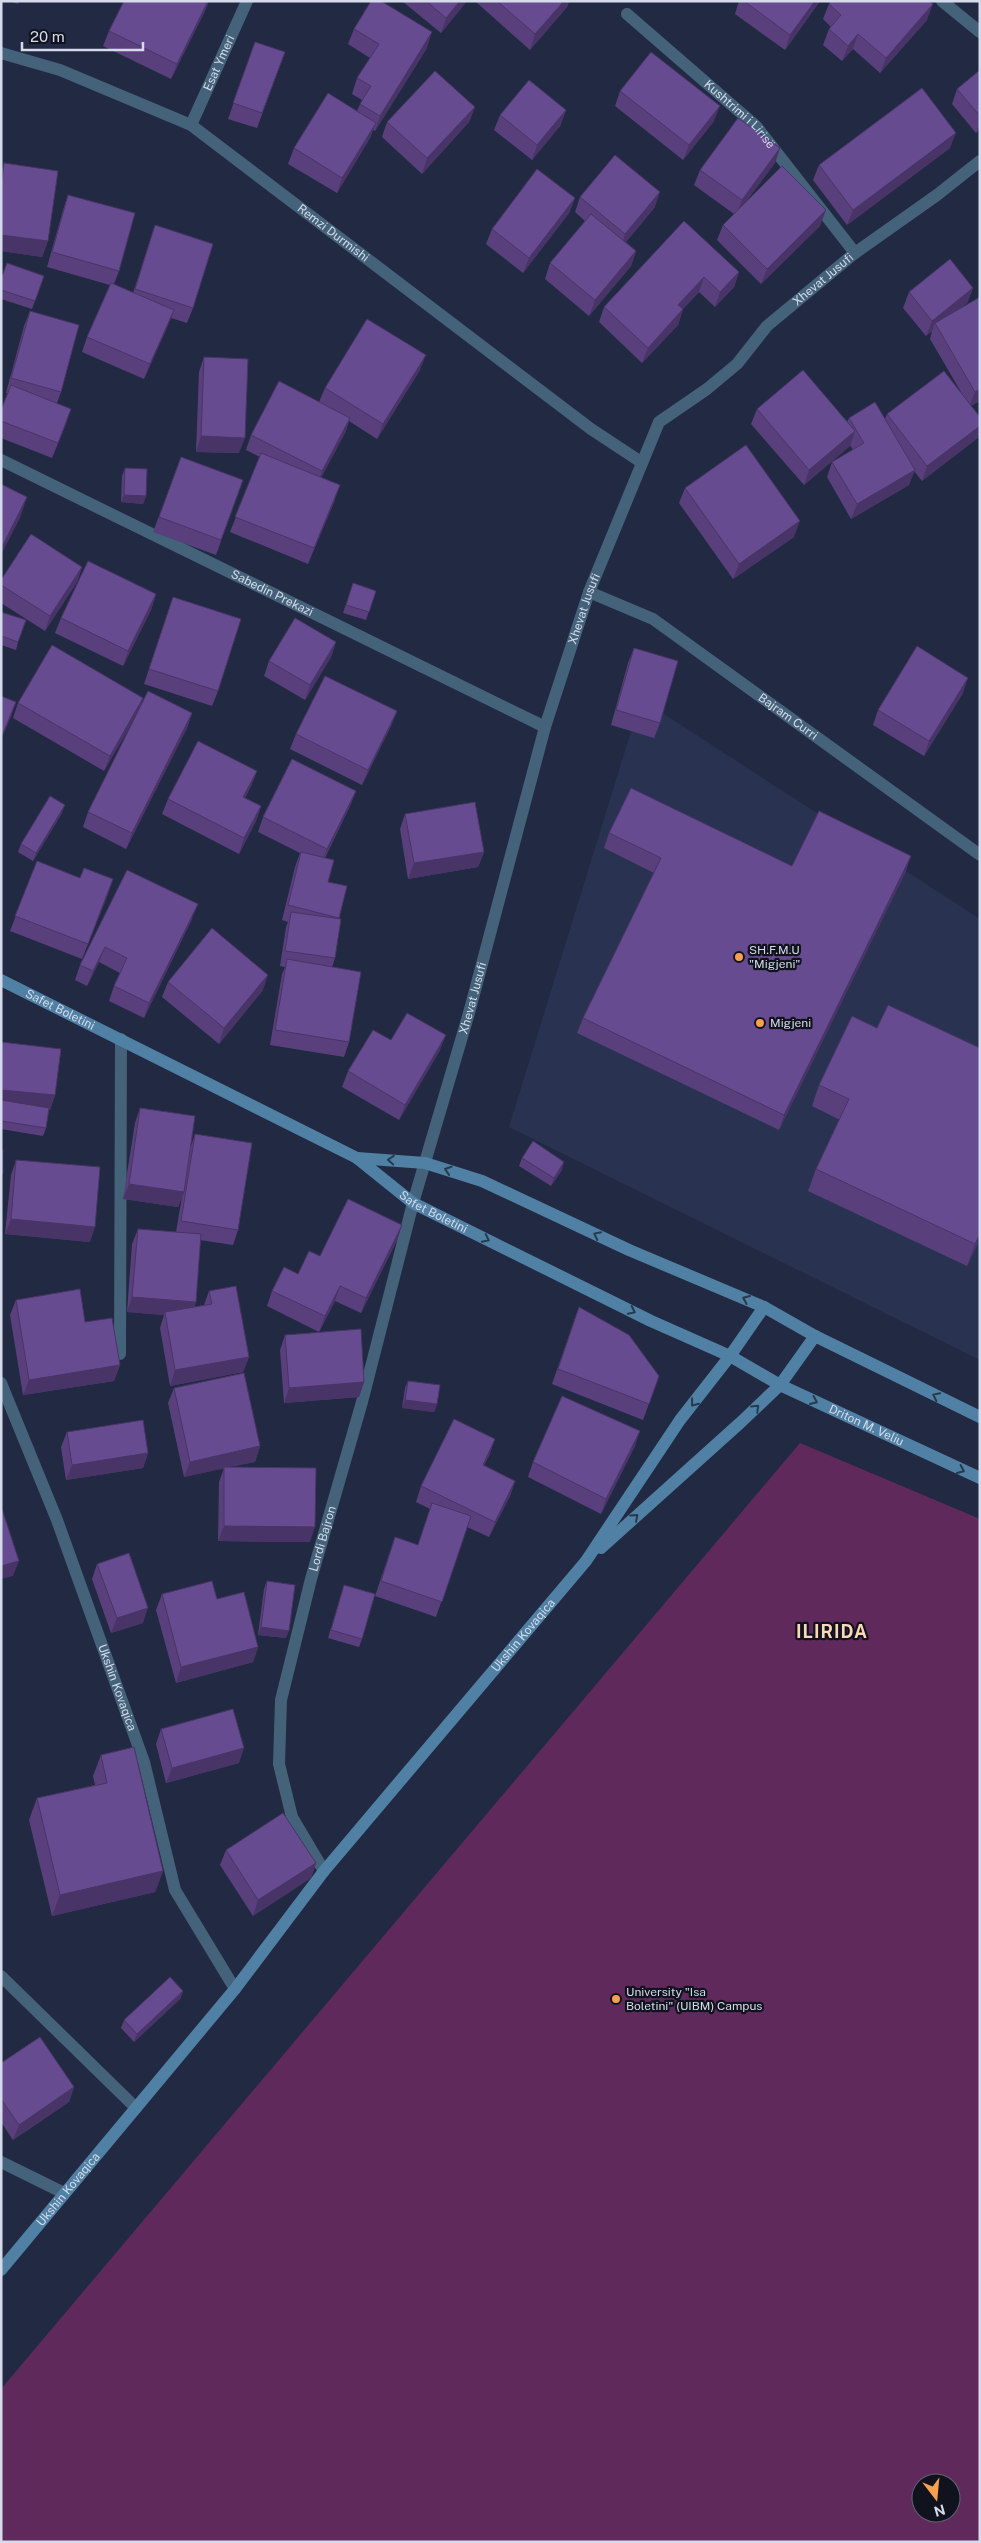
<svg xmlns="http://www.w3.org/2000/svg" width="981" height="2543" font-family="'Public Sans',sans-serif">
<rect width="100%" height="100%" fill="#222942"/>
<polygon fill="#2a3251" points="641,699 980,919 980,1360 509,1127"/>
<path fill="#5f2a5b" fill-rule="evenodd" d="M800 1443 980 1519V2542H1V2389ZM921 2483H951V2513H921Z"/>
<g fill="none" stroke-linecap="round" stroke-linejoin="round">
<g stroke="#446279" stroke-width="12">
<polyline points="942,1 980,32"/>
<path id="s1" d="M627 14 756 126 855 253"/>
<path id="s2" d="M1 53 60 70 191 125 591 429 641 462"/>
<path id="s3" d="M191 125 247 1"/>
<path id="s4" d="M1 460 545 727"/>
<path id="s5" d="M589 592 653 619 980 855"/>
<polyline points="120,1354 121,1039"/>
<path id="s6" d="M1 1383 57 1520 144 1762 175 1890 235 1989"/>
<path id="s7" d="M324 1871 292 1817 279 1764 281 1700 311 1579 362 1402 413 1203 469 1013 545 727 589 592 659 422 707 389 737 364 767 326 855 253 937 195 980 161"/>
<polyline points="1,1976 136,2108"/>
<polyline points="1,2162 64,2193"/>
</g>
<g stroke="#5081a5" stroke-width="12">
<path id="s8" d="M1 980 357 1158 413 1203 651 1321 730 1356 780 1385 980 1478"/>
<polyline points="357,1158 425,1163 482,1181 629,1250 764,1307 815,1336 980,1417"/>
<polyline points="601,1548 740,1423 780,1385 815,1336"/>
<path id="s9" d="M1 2270 235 1989 324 1871 586 1561 680 1420 730 1356 764 1307"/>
</g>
</g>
<g fill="#59407d">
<polygon points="8,1 19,1 18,4"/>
<polygon points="124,1 209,1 204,13 171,79 103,46 109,31"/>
<polygon points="402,1 467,1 441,33"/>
<polygon points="475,1 569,1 567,7 530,50"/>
<polygon points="739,1 820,1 785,50 735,14"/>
<polygon points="829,4 927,20 880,73 853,49 842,61 823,45 829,29 831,27 823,19"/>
<polygon points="354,29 427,48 375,131 373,130 370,138 337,193 288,164 294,148 357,111 362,100 352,94 357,78 370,58 348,44"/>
<polygon points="255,42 285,52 257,128 228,119"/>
<polygon points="980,70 980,130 976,133 952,104 957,89"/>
<polygon points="620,91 714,121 683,160 615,106"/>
<polygon points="475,107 469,122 422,174 382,137 387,122"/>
<polygon points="566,110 560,126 532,160 494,130 500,115"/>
<polygon points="780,148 775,163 745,203 820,226 761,284 717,240 723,225 734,214 694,185 700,170"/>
<polygon points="950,148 847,225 813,180 819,165"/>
<polygon points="4,163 48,241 42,257 1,251 1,171"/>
<polygon points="68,195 119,271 114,284 133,293 155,225 193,308 187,323 171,318 144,379 82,352 87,337 110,285 47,267 63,210"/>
<polygon points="580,197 655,207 626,242 636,251 631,266 589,316 545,279 550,263 585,221 575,212"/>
<polygon points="575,198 569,213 523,273 486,244 492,229"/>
<polygon points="684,221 739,272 734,287 715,307 699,292 683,309 678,325 642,363 599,322 604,307"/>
<polygon points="44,276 32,309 1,299 1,279"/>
<polygon points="973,288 967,303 961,308 980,401 971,406 980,417 980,434 979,437 922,481 914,471 909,485 851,519 827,477 832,462 853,450 850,445 850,446 804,485 751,424 757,409 847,422 849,418 885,419 887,414 961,392 930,339 932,331 926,336 903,308 909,292"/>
<polygon points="30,311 61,392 57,403 66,424 52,458 1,438 1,410 8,394 6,393 24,326"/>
<polygon points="204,357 239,453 196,452 199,372"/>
<polygon points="420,370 377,439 349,421 345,433 321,477 335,500 308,564 230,532 260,457 246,450 251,435 319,402 325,388"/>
<polygon points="181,457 243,480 216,555 153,532"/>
<polygon points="125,468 146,496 143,504 121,502 122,476"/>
<polygon points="685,488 794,537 733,579 679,503"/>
<polygon points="82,567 77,582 45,631 1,603 1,580"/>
<polygon points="353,583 376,591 366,620 343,613"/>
<polygon points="156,594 151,610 123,666 55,633 61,618"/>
<polygon points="173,597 218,691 212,706 144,684"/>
<polygon points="1,612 18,642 16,650 1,645"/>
<polygon points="336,642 331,657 305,700 264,676 269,661"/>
<polygon points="634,648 660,723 654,738 611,725 628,663"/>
<polygon points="963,693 924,756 873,725 878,710"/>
<polygon points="143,698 139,711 192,713 187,728 126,849 83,827 88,812 136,716 104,771 13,718 18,703"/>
<polygon points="397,711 391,726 362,785 290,749 296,734"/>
<polygon points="257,771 251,786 245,798 261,806 256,821 239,854 162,814 168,799"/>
<polygon points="356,791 350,806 325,858 328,882 347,886 339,919 335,958 332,967 349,1042 344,1057 270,1045 282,974 285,967 280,966 286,927 288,922 282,920 295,867 300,853 258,832 263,817"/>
<polygon points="62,813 33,861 18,852 21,844"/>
<polygon points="405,814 484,852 478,867 408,879 400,829"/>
<polygon points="609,833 792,866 906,871 779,1130 577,1033 583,1018 654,873 604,848"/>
<polygon points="37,861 80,878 108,894 82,959 10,931"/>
<polygon points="127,870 192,919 144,1018 109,1001 114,986 120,973 99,962 87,986 75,980 80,965"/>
<polygon points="168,982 263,990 219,1044 162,997"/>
<polygon points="852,1016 980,1239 967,1266 808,1191 816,1169 840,1120 812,1106 819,1085"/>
<polygon points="391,1040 440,1050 399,1120 342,1087 348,1071"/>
<polygon points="1,1042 55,1095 50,1110 49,1110 46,1128 43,1136 1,1129"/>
<polygon points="140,1108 191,1146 195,1134 238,1230 233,1245 200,1240 196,1302 194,1307 204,1305 209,1291 249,1357 243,1372 170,1386 160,1328 164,1315 127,1312 132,1244 138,1229 176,1232 182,1197 178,1207 123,1199 135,1123"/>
<polygon points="522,1158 562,1170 551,1186 519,1166"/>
<polygon points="16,1160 90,1242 5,1234 11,1175"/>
<polygon points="402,1225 397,1240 361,1313 335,1301 319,1332 267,1306 272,1291 298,1274 320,1256"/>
<polygon points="16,1300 85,1322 120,1365 114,1381 23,1395 10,1315"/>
<polygon points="579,1307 659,1376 643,1420 552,1384"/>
<polygon points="285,1335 364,1382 359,1397 284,1403 280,1350"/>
<polygon points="408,1381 437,1404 434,1412 402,1408 405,1388"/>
<polygon points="174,1388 260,1446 255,1462 228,1467 310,1542 218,1541 219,1482 224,1468 184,1477 168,1403"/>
<polygon points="67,1432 148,1453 143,1468 66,1480 61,1447"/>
<polygon points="635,1446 601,1514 528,1477 533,1462"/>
<polygon points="490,1454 484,1465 515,1481 510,1496 489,1537 467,1527 436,1617 375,1596 395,1537 418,1545 430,1509 416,1502 421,1486"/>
<polygon points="97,1564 143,1623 111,1633 92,1579"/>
<polygon points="267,1581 286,1638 258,1635 264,1589"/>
<polygon points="344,1585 362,1639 359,1647 328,1638"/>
<polygon points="162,1594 258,1647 253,1662 176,1683 156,1610"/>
<polygon points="161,1729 239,1763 166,1783 156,1744"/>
<polygon points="101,1755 163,1871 155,1892 52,1916 29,1820 37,1798 95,1785 93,1776"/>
<polygon points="226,1850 316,1863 311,1878 253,1916 220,1865"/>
<polygon points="183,1991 180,1999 134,2042 121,2028 124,2020"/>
<polygon points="1,2063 74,2087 69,2102 13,2140 1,2122"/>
</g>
<g fill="#483466">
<polygon points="208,1 204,13 171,79 177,64"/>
<polygon points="460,1 467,1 441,33 446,18"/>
<polygon points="564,1 569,1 567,7 530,50 535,34"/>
<polygon points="815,1 820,1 785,50 790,35"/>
<polygon points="933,4 927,20 880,73 886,58"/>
<polygon points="432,32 427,48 375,131 380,116"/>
<polygon points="858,34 853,49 842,61 848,46"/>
<polygon points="720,106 714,121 683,160 689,145"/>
<polygon points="475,107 469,122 422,174 427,158"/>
<polygon points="566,110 560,126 532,160 537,145"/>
<polygon points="376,123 370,138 337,193 342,178"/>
<polygon points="980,124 980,130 976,133"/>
<polygon points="956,133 950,148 847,225 853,210"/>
<polygon points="780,148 775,163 736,215 742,200"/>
<polygon points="660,192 655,207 620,249 625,234"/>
<polygon points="575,198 569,213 523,273 529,258"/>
<polygon points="826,210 820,226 761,284 767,269"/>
<polygon points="1,235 48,241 42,257 1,251"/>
<polygon points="636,251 631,266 589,316 595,300"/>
<polygon points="739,272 734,287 715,307 720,292"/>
<polygon points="704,277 699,292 673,320 678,305"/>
<polygon points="973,288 967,303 937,327 935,323 932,331 926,336 932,321"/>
<polygon points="683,309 678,325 642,363 648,348"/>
<polygon points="174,310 168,326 144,379 150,364"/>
<polygon points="426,355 420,370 377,439 383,424"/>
<polygon points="980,389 980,401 969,407 975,392"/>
<polygon points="71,409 66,424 52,458 58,443"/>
<polygon points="350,418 345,433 317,486 322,471"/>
<polygon points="980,426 980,434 979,437 922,481 927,466"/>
<polygon points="855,431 850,446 804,485 809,470"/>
<polygon points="201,436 245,438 239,453 196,452"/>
<polygon points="915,470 909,485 851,519 857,504"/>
<polygon points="340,485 335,500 308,564 314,548"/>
<polygon points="124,495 146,496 143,504 121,502"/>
<polygon points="27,497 20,518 1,555 1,549"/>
<polygon points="800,521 794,537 733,579 739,564"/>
<polygon points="82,567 77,582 45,631 50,616"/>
<polygon points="156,594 151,610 123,666 128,651"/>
<polygon points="336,642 331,657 305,700 310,685"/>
<polygon points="968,678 963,693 924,756 929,741"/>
<polygon points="143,698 138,713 104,771 110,756"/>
<polygon points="16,702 11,717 1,740 1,738"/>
<polygon points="397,711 391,726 362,785 368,770"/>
<polygon points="192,713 187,728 126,849 132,833"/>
<polygon points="257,771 251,786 237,812 243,797"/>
<polygon points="356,791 350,806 321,864 327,849"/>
<polygon points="65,805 62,813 33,861 36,853"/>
<polygon points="261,806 256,821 239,854 244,838"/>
<polygon points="484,852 478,867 408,879 414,863"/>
<polygon points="911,856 906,871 779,1130 784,1115"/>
<polygon points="113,879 108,894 82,959 88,944"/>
<polygon points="198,904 192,919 144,1018 149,1003"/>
<polygon points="105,947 99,962 87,986 93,971"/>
<polygon points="268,975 263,990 219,1044 224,1028"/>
<polygon points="446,1035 440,1050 399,1120 405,1105"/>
<polygon points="1,1090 55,1095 50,1110 1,1105"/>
<polygon points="564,1162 562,1170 551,1186 554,1178"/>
<polygon points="129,1184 184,1192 178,1207 123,1199"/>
<polygon points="11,1219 95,1227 90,1242 5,1234"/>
<polygon points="402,1225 397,1240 361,1313 366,1298"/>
<polygon points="980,1234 980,1239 967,1266 975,1244"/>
<polygon points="340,1286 335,1301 319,1332 325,1316"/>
<polygon points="132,1297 196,1302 190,1317 165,1312 164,1315 127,1312"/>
<polygon points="249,1357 243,1372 170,1386 175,1370"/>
<polygon points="120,1365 114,1381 23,1395 29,1380"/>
<polygon points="364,1382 359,1397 284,1403 289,1388"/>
<polygon points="405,1400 437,1404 434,1412 402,1408"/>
<polygon points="640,1431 635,1446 601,1514 606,1499"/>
<polygon points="495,1439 490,1454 477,1480 483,1465"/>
<polygon points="260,1446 255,1462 184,1477 190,1462"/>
<polygon points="148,1453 143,1468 66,1480 72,1465"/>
<polygon points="515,1481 510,1496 489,1537 495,1522"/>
<polygon points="224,1526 315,1527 310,1542 218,1541"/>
<polygon points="19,1561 13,1576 1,1579 1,1566"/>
<polygon points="148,1608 143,1623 111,1633 117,1618"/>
<polygon points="261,1627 289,1631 286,1638 258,1635"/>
<polygon points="258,1647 253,1662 176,1683 181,1667"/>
<polygon points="244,1748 239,1763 166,1783 172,1768"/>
<polygon points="316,1863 311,1878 253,1916 258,1900"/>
<polygon points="163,1871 155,1892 52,1916 60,1895"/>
<polygon points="183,1991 180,1999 134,2042 137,2034"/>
<polygon points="74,2087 69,2102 13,2140 19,2125"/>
</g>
<g fill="#674b91" stroke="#483466">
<polygon points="124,1 208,1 177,64 109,31"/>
<polygon points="371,1 381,1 432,32 380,116 360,104 371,86 357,78 379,44 354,29"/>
<polygon points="426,1 460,1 446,18"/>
<polygon points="497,1 564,1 535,34"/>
<polygon points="744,1 815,1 790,35"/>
<polygon points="831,1 929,1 933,4 886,58 858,34 848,46 829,29 841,15 829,4"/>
<polygon points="255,42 285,52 262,113 233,103"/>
<polygon points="651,52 720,106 689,145 620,91"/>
<polygon points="980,70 980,116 957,89"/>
<polygon points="435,71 475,107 427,158 387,122"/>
<polygon points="529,80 566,110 537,145 500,115"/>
<polygon points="922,88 956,133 853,210 819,165"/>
<polygon points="328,93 376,123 342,178 294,148"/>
<polygon points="738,118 780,148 742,200 700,170"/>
<polygon points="615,155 660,192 625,234 580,197"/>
<polygon points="4,163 58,171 48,241 1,235 1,185"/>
<polygon points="782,166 826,210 767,269 723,225"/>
<polygon points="537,169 575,198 529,258 492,229"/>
<polygon points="68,195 135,213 119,271 52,252"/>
<polygon points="591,214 636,251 595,300 550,263"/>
<polygon points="684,221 739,272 720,292 704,277 678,305 683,309 648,348 604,307"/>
<polygon points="155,225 213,244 193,308 135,289"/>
<polygon points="950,259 973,288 932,321 909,292"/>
<polygon points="7,263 44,276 35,301 1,290 1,279"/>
<polygon points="111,283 174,310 150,364 87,337"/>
<polygon points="980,297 980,389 975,392 935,323"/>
<polygon points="30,311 79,325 61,392 11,378"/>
<polygon points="367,319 426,355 383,424 325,388"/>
<polygon points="204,357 248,359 245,438 201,436"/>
<polygon points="803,370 855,431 809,470 757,409"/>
<polygon points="944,371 980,417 980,426 927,466 887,414"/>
<polygon points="279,381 350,418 322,471 251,435"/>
<polygon points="11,385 71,409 58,443 1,421 1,410"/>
<polygon points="875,402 915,470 857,504 832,462 864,443 849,418"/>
<polygon points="746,445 800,521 739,564 685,488"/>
<polygon points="261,453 340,485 314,548 235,517"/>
<polygon points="181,457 243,480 221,540 159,517"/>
<polygon points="125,468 147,469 146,496 124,495"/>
<polygon points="1,484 27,497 1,549"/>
<polygon points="31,534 82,567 50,616 1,585 1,580"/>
<polygon points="88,561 156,594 128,651 61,618"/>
<polygon points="353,583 376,591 369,612 346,605"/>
<polygon points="173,597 241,619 218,691 149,669"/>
<polygon points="1,612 26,620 18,642 1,636"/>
<polygon points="295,618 336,642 310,685 269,661"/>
<polygon points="52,645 143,698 110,756 18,703"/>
<polygon points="917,646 968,678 929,741 878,710"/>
<polygon points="634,648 678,661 660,723 616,710"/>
<polygon points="325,676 397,711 368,770 296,734"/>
<polygon points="148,691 192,713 132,833 88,812"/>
<polygon points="1,696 16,702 1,738"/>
<polygon points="198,741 257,771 243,797 261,806 244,838 168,799"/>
<polygon points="292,759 356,791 327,849 263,817"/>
<polygon points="631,788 792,866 819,811 911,856 784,1115 583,1018 661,858 609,833"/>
<polygon points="50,796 65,805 36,853 21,844"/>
<polygon points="475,802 484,852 414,863 405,814"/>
<polygon points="301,852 334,860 328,882 347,886 339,918 288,905"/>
<polygon points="37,861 80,878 84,868 113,879 88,944 15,916"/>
<polygon points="127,870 198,904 149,1003 114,986 127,958 105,947 93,971 80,965"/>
<polygon points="291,912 341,919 335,958 285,951"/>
<polygon points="212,928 268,975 224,1028 168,982"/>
<polygon points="287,959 361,972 349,1042 275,1030"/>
<polygon points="888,1005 980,1048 980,1234 975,1244 816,1169 849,1099 819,1085 852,1016 877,1028"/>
<polygon points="407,1013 446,1035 405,1105 348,1071 373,1030 391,1040"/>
<polygon points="1,1042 61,1049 55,1095 1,1090"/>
<polygon points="1,1100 49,1108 46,1128 1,1121"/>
<polygon points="140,1108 195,1116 184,1192 129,1184"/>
<polygon points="195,1134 252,1143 238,1230 181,1221"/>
<polygon points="533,1141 564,1162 554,1178 522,1158"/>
<rect x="1" y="1150" width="2" height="23"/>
<polygon points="16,1160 100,1167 95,1227 11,1219"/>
<polygon points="348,1199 402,1225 366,1298 340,1286 325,1316 272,1291 284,1267 298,1274 309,1251 320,1256"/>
<polygon points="138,1229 201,1234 196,1302 132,1297"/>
<polygon points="236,1286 249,1357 175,1370 165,1312 212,1304 209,1291"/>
<polygon points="80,1289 85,1322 112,1318 120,1365 29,1380 16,1300"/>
<polygon points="579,1307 629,1335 659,1376 649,1404 558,1369"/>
<polygon points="361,1329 364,1382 289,1388 285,1335"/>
<polygon points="244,1373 260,1446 190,1462 174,1388"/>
<polygon points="408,1381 440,1385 437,1404 405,1400"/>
<polygon points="562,1396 640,1431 606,1499 533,1462"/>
<polygon points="454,1419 495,1439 483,1465 515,1481 495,1522 421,1486"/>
<polygon points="143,1420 148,1453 72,1465 67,1432"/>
<polygon points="224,1467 316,1468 315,1527 224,1526"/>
<polygon points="432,1503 471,1516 442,1602 381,1581 395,1537 418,1545"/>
<polygon points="1,1506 19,1561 1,1566"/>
<polygon points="129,1553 148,1608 117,1618 97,1564"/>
<polygon points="212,1581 217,1599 244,1592 258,1647 181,1667 162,1594"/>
<polygon points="267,1581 295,1585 289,1631 261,1627"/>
<polygon points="344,1585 375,1594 362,1639 331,1630"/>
<polygon points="233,1709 244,1748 172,1768 161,1729"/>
<polygon points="134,1747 163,1871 60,1895 37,1798 107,1783 101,1755"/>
<polygon points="283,1813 316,1863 258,1900 226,1850"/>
<polygon points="170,1977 183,1991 137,2034 124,2020"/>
<polygon points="40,2037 74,2087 19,2125 1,2099 1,2063"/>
</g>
<defs><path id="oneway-chevron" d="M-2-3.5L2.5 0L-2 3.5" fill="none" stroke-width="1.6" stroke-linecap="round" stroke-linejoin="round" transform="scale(1.25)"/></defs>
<g stroke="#263a4d">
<use href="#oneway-chevron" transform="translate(391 1160) rotate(-176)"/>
<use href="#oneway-chevron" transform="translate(448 1170) rotate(-162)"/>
<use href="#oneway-chevron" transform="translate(597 1235) rotate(-154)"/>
<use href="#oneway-chevron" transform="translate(486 1239) rotate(26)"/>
<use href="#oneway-chevron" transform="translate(746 1299) rotate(-157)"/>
<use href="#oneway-chevron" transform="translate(632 1311) rotate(26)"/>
<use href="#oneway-chevron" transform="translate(936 1396) rotate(-154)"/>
<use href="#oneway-chevron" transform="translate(814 1401) rotate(25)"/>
<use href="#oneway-chevron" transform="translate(694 1403) rotate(128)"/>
<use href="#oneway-chevron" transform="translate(756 1408) rotate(-44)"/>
<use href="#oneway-chevron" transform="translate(961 1470) rotate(25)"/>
<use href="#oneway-chevron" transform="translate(635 1517) rotate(-42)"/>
</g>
<g fill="#fa9f4f" stroke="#10131e" stroke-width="2">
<circle cx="739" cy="957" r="5"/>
<circle cx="760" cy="1023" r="5"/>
<circle cx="616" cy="1999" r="5"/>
</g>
<g text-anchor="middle" stroke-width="4.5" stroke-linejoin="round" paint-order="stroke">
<g font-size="12" fill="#d5dbeb" stroke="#10131e">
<text dy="4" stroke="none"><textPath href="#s3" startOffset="68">Esat Ymeri</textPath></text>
<text dy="4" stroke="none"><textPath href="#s1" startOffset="151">Kushtrimi i Lirisë</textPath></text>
<text dy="4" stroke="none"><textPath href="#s2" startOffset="382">Remzi Durmishi</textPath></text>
<text dy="4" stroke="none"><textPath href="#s7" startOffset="1734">Xhevat Jusufi</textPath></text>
<text dy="4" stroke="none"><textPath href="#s4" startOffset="302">Sabedin Prekazi</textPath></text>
<text dy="4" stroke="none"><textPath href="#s7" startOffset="1314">Xhevat Jusufi</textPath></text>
<text dy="4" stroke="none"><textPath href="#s5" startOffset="236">Bajram Curri</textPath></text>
<text dy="4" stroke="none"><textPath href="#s7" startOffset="909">Xhevat Jusufi</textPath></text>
<text dy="4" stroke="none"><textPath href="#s8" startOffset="66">Safet Boletini</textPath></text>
<text dy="4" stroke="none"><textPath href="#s8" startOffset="492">Safet Boletini</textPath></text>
<text dy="4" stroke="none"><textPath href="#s8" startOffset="975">Driton M. Veliu</textPath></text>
<text dy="4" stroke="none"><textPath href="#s7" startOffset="348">Lordi Bajron</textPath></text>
<text dy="4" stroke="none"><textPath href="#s9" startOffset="822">Ukshin Kovaqica</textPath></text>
<text dy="4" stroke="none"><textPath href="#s6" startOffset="326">Ukshin Kovaqica</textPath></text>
<text dy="4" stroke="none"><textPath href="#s9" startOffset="105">Ukshin Kovaqica</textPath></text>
</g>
<g font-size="12" fill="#d5dbeb" stroke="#10131e" text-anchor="start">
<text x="749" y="954">SH.F.M.U<tspan x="749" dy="14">"Migjeni"</tspan></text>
<text x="770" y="1027">Migjeni</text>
<text x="626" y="1996">University "Isa<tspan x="626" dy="14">Boletini" (UIBM) Campus</tspan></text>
</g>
<g font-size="18" font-weight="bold" letter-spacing="1" fill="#fdd6b8" stroke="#10131e">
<text x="832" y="1638">ILIRIDA</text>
</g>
</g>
<rect width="981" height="2543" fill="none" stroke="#d5dbeb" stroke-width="5"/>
<g transform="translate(936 2498) rotate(164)"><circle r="24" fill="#10131e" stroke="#5f6370"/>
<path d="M0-4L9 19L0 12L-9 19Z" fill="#fa9f4f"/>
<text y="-8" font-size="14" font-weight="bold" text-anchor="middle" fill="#d5dbeb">N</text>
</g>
<path d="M22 42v8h121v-8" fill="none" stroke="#d5dbeb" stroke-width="2.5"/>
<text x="30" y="42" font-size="15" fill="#d5dbeb" stroke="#10131e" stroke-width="4" paint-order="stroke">20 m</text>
</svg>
